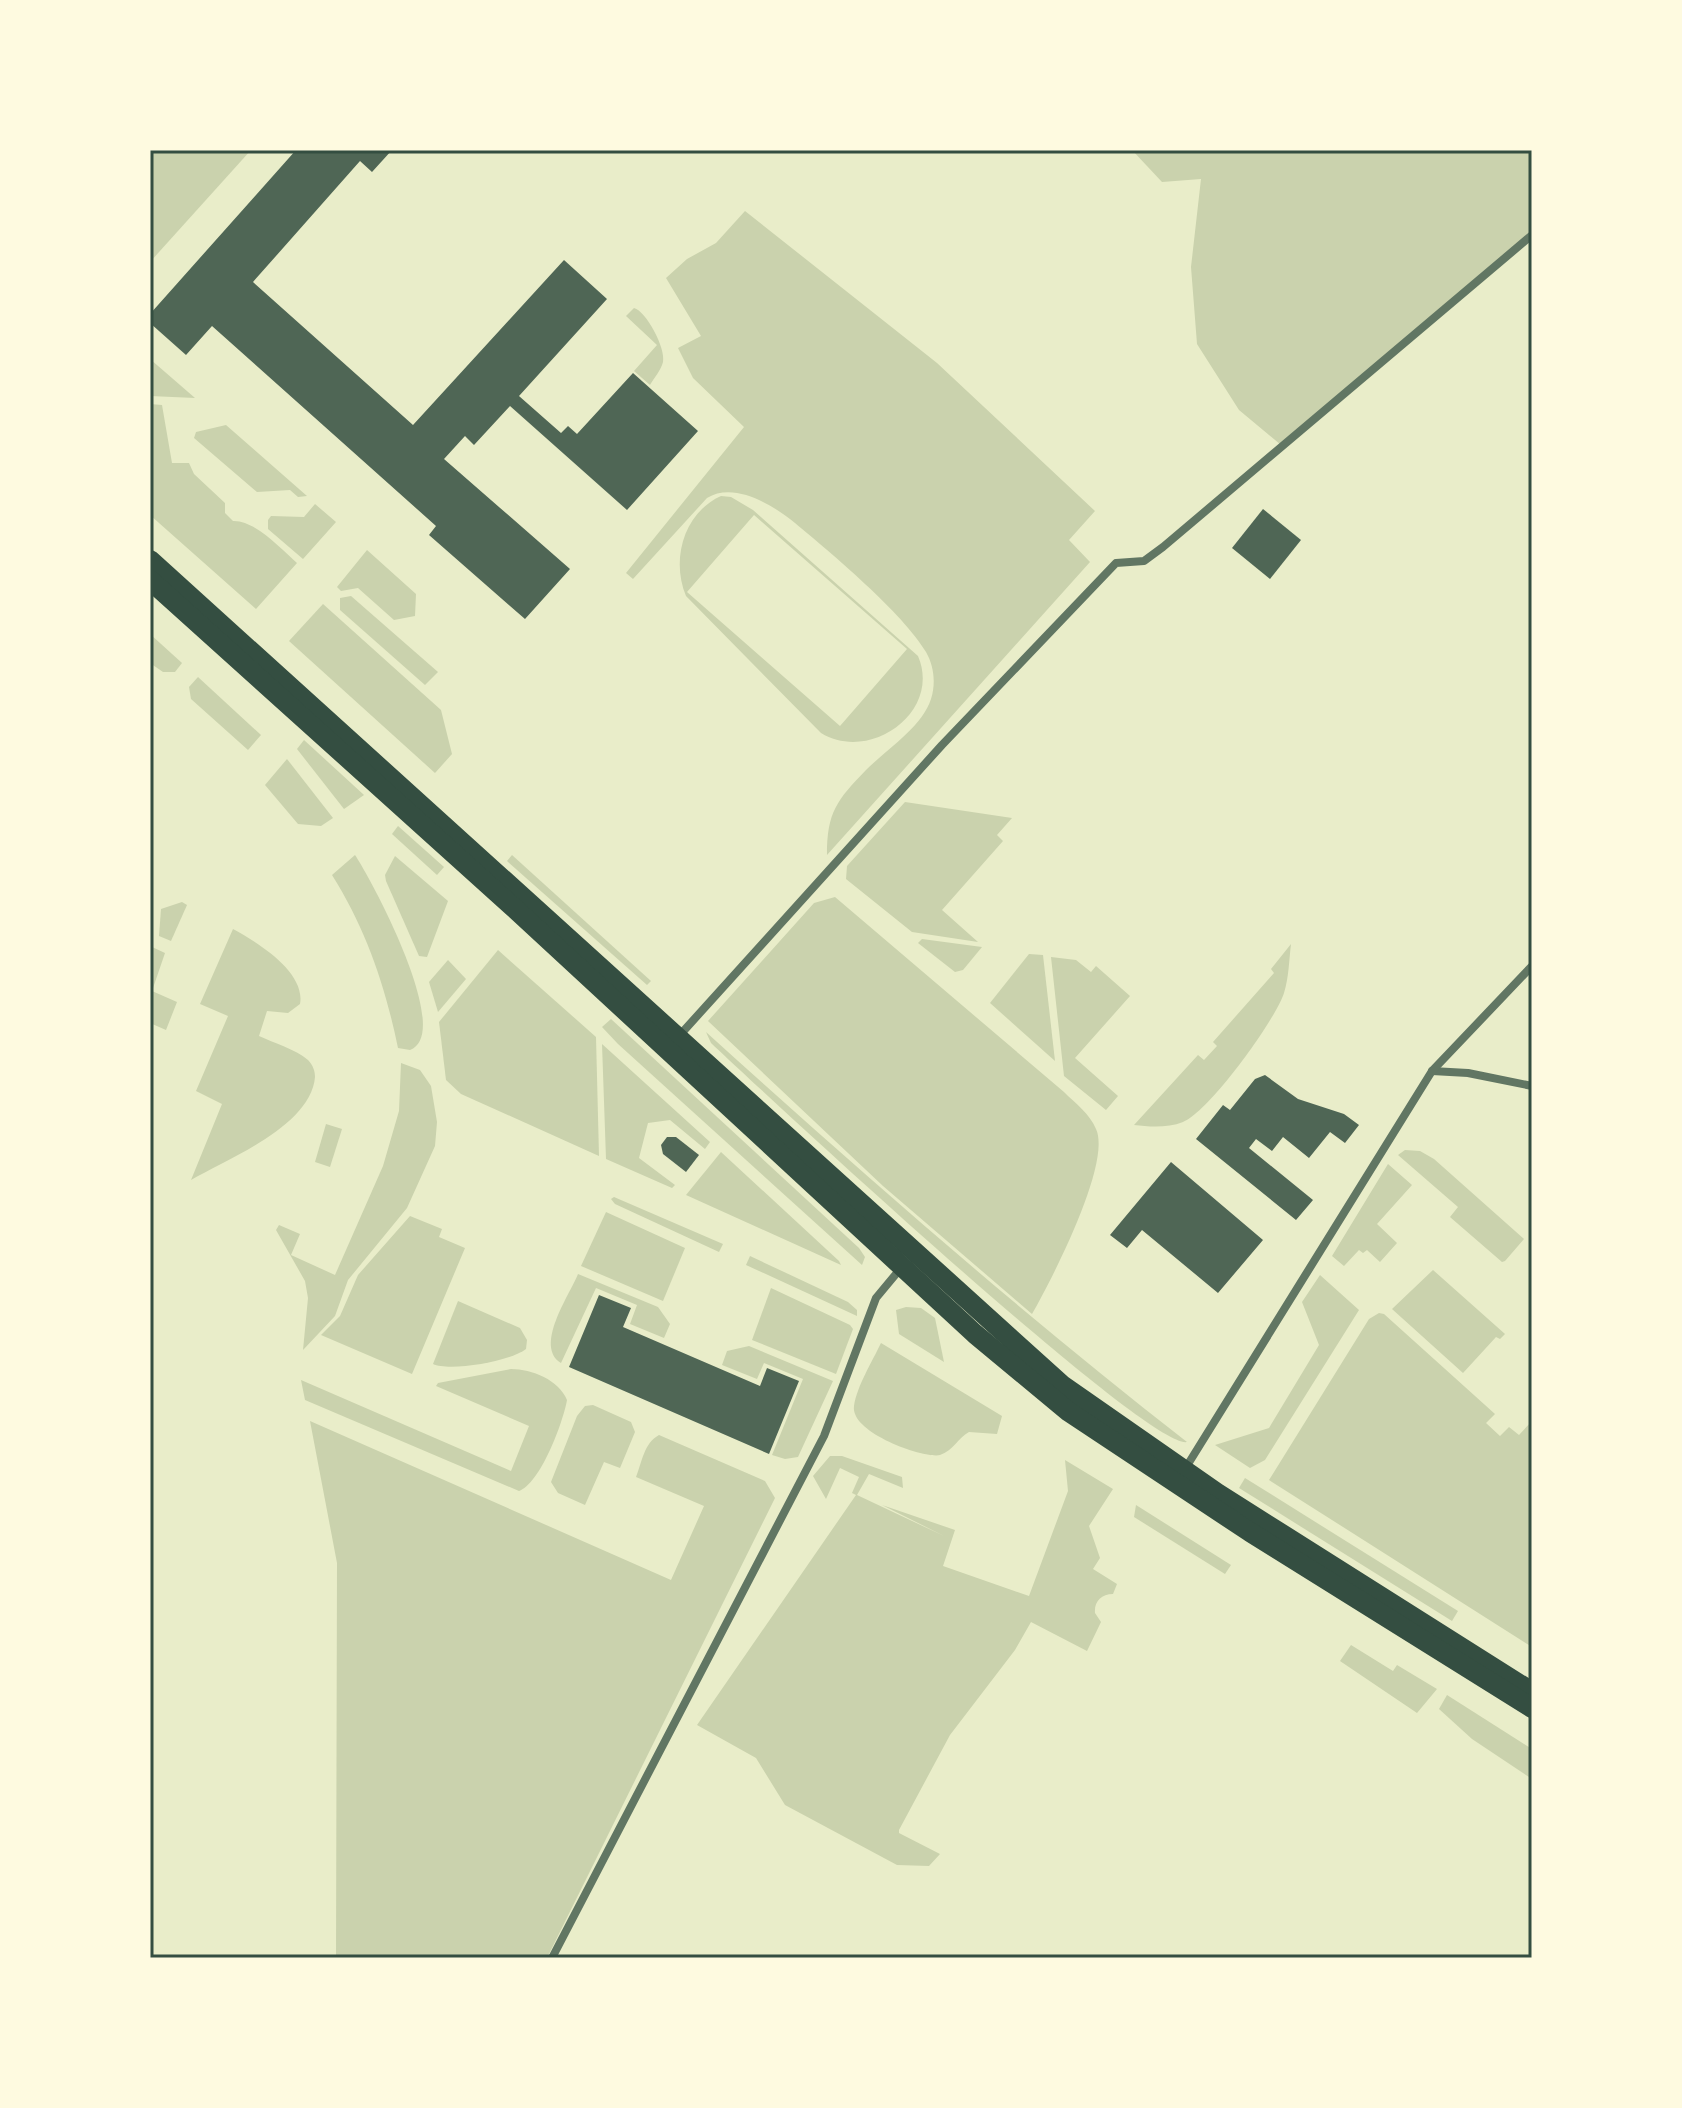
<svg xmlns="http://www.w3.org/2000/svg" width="1682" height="2108" font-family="Lora,serif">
<rect width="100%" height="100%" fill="#e9edc9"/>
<g fill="#cad2ad" fill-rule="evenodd">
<polygon points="150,150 251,150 150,262"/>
<polygon points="1132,150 1532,150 1532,235 1281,445 1239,410 1197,344 1191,267 1201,179 1162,182"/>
<path d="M745 211 937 363 1095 511 1069 540 1090 562 827 855C827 812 837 800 866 770 887 749 922 727 931 699 936 683 934 666 926 652 903 613 831 553 795 523 773 505 734 481 707 498L633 579 626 573 744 427 693 378 678 348 701 336 666 278 687 259 716 243Z"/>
<path d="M634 308C646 311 666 348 663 362 661 370 654 378 650 385L634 371 657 345 626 316Z"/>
<polygon points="150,359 195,398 150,396"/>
<path d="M150 404 162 405 172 463H189L194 474 225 503V513L233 521C255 520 281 549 297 563L256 609 150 515Z"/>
<polygon points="226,425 307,496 298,497 290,490 257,492 194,438 196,432"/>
<path d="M721 496 731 497 753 510 918 656C942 712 870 763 821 733L686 596C671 561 683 513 721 496ZM754 515 907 649 840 726 687 592Z"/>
<polygon points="315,504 336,522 303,559 268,529 268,520 271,516 304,517"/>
<polygon points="367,550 416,594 415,616 394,620 358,588 341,591 337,587"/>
<polygon points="351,596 438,672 425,685 340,610 340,598"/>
<polygon points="323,604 441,710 452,754 435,773 289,641"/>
<polygon points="150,634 182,663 175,672 163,672 150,663"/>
<polygon points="198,677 261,735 248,750 191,699 189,687"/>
<polygon points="304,740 364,795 344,809 297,749"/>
<polygon points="287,759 333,818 321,826 298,824 265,785"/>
<polygon points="905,802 1012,818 997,835 1003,841 942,910 978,942 912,932 846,879 847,866"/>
<polygon points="398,826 444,867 437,875 392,834"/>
<path d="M355 855C373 882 454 1034 410 1050L398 1048C385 985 366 929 332 875Z"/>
<polygon points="512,855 651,981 647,985 507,861"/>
<polygon points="395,856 448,901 427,957 419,956 386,881 385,875"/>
<path d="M835 897 1064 1092C1075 1103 1090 1114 1096 1129 1112 1163 1051 1281 1032 1314L883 1186 708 1021 814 903Z"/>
<polygon points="182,902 187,905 171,941 159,936 161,909"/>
<path d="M233 929C257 942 306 972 300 1004L288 1013 267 1011 259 1036C274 1043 295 1049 308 1060 313 1065 315 1071 315 1077 311 1126 229 1158 191 1180L222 1104 196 1091 228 1016 200 1004Z"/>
<polygon points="922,939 982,947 963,970 955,972 918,943"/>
<path d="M1291 944C1289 960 1289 977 1284 993 1276 1019 1209 1112 1183 1122 1168 1128 1150 1127 1134 1125L1198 1055 1204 1060 1217 1046 1213 1042 1274 973 1271 969Z"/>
<polygon points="150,946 165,953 152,991 177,1002 166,1030 150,1023"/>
<polygon points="498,950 596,1037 599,1156 461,1094 446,1080 439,1022"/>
<polygon points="1029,954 1043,955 1055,1061 990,1003"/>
<polygon points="1051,957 1076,960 1091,972 1096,966 1130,996 1075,1058 1118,1096 1106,1110 1064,1076"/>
<polygon points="448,960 466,979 438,1012 429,982"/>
<polygon points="611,1019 859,1248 865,1257 862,1265 618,1044 602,1027"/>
<path d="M706 1032C863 1174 1020 1312 1187 1442 1148 1450 764 1093 711 1043Z"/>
<polygon points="602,1044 710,1142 705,1149 670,1120 648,1123 639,1158 675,1185 672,1188 606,1159"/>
<polygon points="401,1063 420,1070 431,1086 437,1122 435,1146 407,1208 348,1280 335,1316 303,1350 308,1298 305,1281 276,1230 279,1225 300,1234 291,1255 335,1275 383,1166 399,1111"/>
<polygon points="326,1124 342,1129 330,1167 315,1162"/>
<polygon points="1405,1150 1420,1151 1434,1159 1524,1239 1505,1261 1502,1262 1450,1217 1458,1207 1398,1155"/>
<polygon points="721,1152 839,1261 841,1265 686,1195"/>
<polygon points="1388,1164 1412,1185 1377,1224 1397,1243 1380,1262 1367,1250 1363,1253 1359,1250 1344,1266 1332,1256"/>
<polygon points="614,1197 723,1244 719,1252 615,1204 611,1199"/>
<polygon points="606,1212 685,1248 663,1301 581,1266"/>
<polygon points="410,1216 442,1229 439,1237 465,1248 412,1374 321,1335 340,1316 358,1275"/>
<polygon points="750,1256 848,1302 857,1310 857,1316 746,1265"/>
<polygon points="1433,1270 1505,1334 1500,1339 1496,1337 1463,1373 1392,1309"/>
<path d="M578 1274 658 1307 670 1324 664 1338 630 1324 637 1305 596 1288 561 1363C534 1346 569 1296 578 1274Z"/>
<polygon points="1320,1275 1359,1310 1265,1460 1250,1468 1215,1445 1269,1428 1319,1345 1302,1302"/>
<polygon points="771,1288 850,1325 853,1329 836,1374 752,1340"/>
<path d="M458 1301 520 1328 527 1340 526 1349C511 1361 450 1372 433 1364Z"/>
<polygon points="906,1307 921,1308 935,1318 944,1362 899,1334 896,1310"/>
<polygon points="1379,1313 1384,1314 1495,1414 1486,1423 1500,1436 1509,1427 1519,1435 1532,1421 1532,1647 1269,1480 1369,1319"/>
<path d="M881 1343 1002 1416 997 1434 969 1432C958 1438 953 1451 940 1455 925 1459 850 1433 854 1406 857 1386 872 1362 881 1343Z"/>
<polygon points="749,1346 833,1381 798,1457 785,1459 772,1455 803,1379 764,1363 757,1379 722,1365 727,1351"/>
<path d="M511 1369C532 1369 559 1380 567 1400 563 1423 540 1484 519 1491L305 1400 301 1380 511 1471 529 1426 436 1386 438 1383Z"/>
<polygon points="593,1405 631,1422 635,1432 620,1468 604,1462 585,1505 558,1493 551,1482 577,1416 585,1406"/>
<path d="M310 1421 671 1580 704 1506 636 1477C642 1462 644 1443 659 1435L765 1481 775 1498 547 1958H336L337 1563Z"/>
<path d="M830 1456H842L902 1477 903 1488 869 1474 857 1495 944 1536 882 1505 955 1530 943 1566 1029 1596 1068 1491 1065 1460 1113 1489 1089 1526 1100 1558 1093 1569 1117 1584 1113 1594C1101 1594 1094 1602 1095 1613L1101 1622 1087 1651 1031 1622 1015 1650 950 1735 899 1830V1833L940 1854 929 1866 897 1865 785 1805 756 1758 697 1725 856 1495 852 1493 859 1477 840 1468 826 1499 813 1476Z"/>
<polygon points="1245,1478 1458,1611 1452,1621 1239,1488"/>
<polygon points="1136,1505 1231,1565 1225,1574 1134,1517"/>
<polygon points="1351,1645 1393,1671 1397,1665 1437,1689 1417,1713 1340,1661"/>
<polygon points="1447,1695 1532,1749 1532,1779 1472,1739 1439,1709"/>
</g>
<g fill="#4f6655">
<polygon points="296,150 392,150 372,172 360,161 253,282 413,425 564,260 607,299 519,396 561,433 568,426 577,434 633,373 698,431 627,510 510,406 474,445 465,436 444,459 570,569 525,619 429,535 436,526 212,326 186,355 150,323 150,314"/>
<polygon points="1263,509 1301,540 1270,579 1232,548"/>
<polygon points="1265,1075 1298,1099 1344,1114 1359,1125 1345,1143 1330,1132 1309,1158 1283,1137 1272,1151 1256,1139 1249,1148 1313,1200 1296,1220 1196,1139 1223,1105 1230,1110 1255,1079"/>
<polygon points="667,1137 676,1137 699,1155 686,1172 663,1154 661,1145"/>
<polygon points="1171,1162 1263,1240 1218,1293 1142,1230 1127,1248 1110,1235"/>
<polygon points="599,1295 631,1308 623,1327 760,1386 767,1368 799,1381 769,1454 569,1367"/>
</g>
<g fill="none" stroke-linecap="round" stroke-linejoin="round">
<g stroke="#617663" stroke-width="8">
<polyline points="679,1036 942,745 1116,563 1144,561 1163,547 1532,235"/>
<polyline points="1432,1071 1468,1073 1532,1086"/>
<polyline points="1185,1469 1432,1071 1532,966"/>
<polyline points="552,1958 824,1436 876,1298 901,1268"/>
</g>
<g stroke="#344e41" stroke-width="20">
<polyline points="150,560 1062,1385 1217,1493 1532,1692"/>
<polyline points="150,580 513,907 975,1334 1069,1412 1250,1532 1532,1708"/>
</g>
</g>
<rect width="1682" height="2108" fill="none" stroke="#fefae0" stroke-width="304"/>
<rect x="152" y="152" width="1378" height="1804" fill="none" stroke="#344e41" stroke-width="3"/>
</svg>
